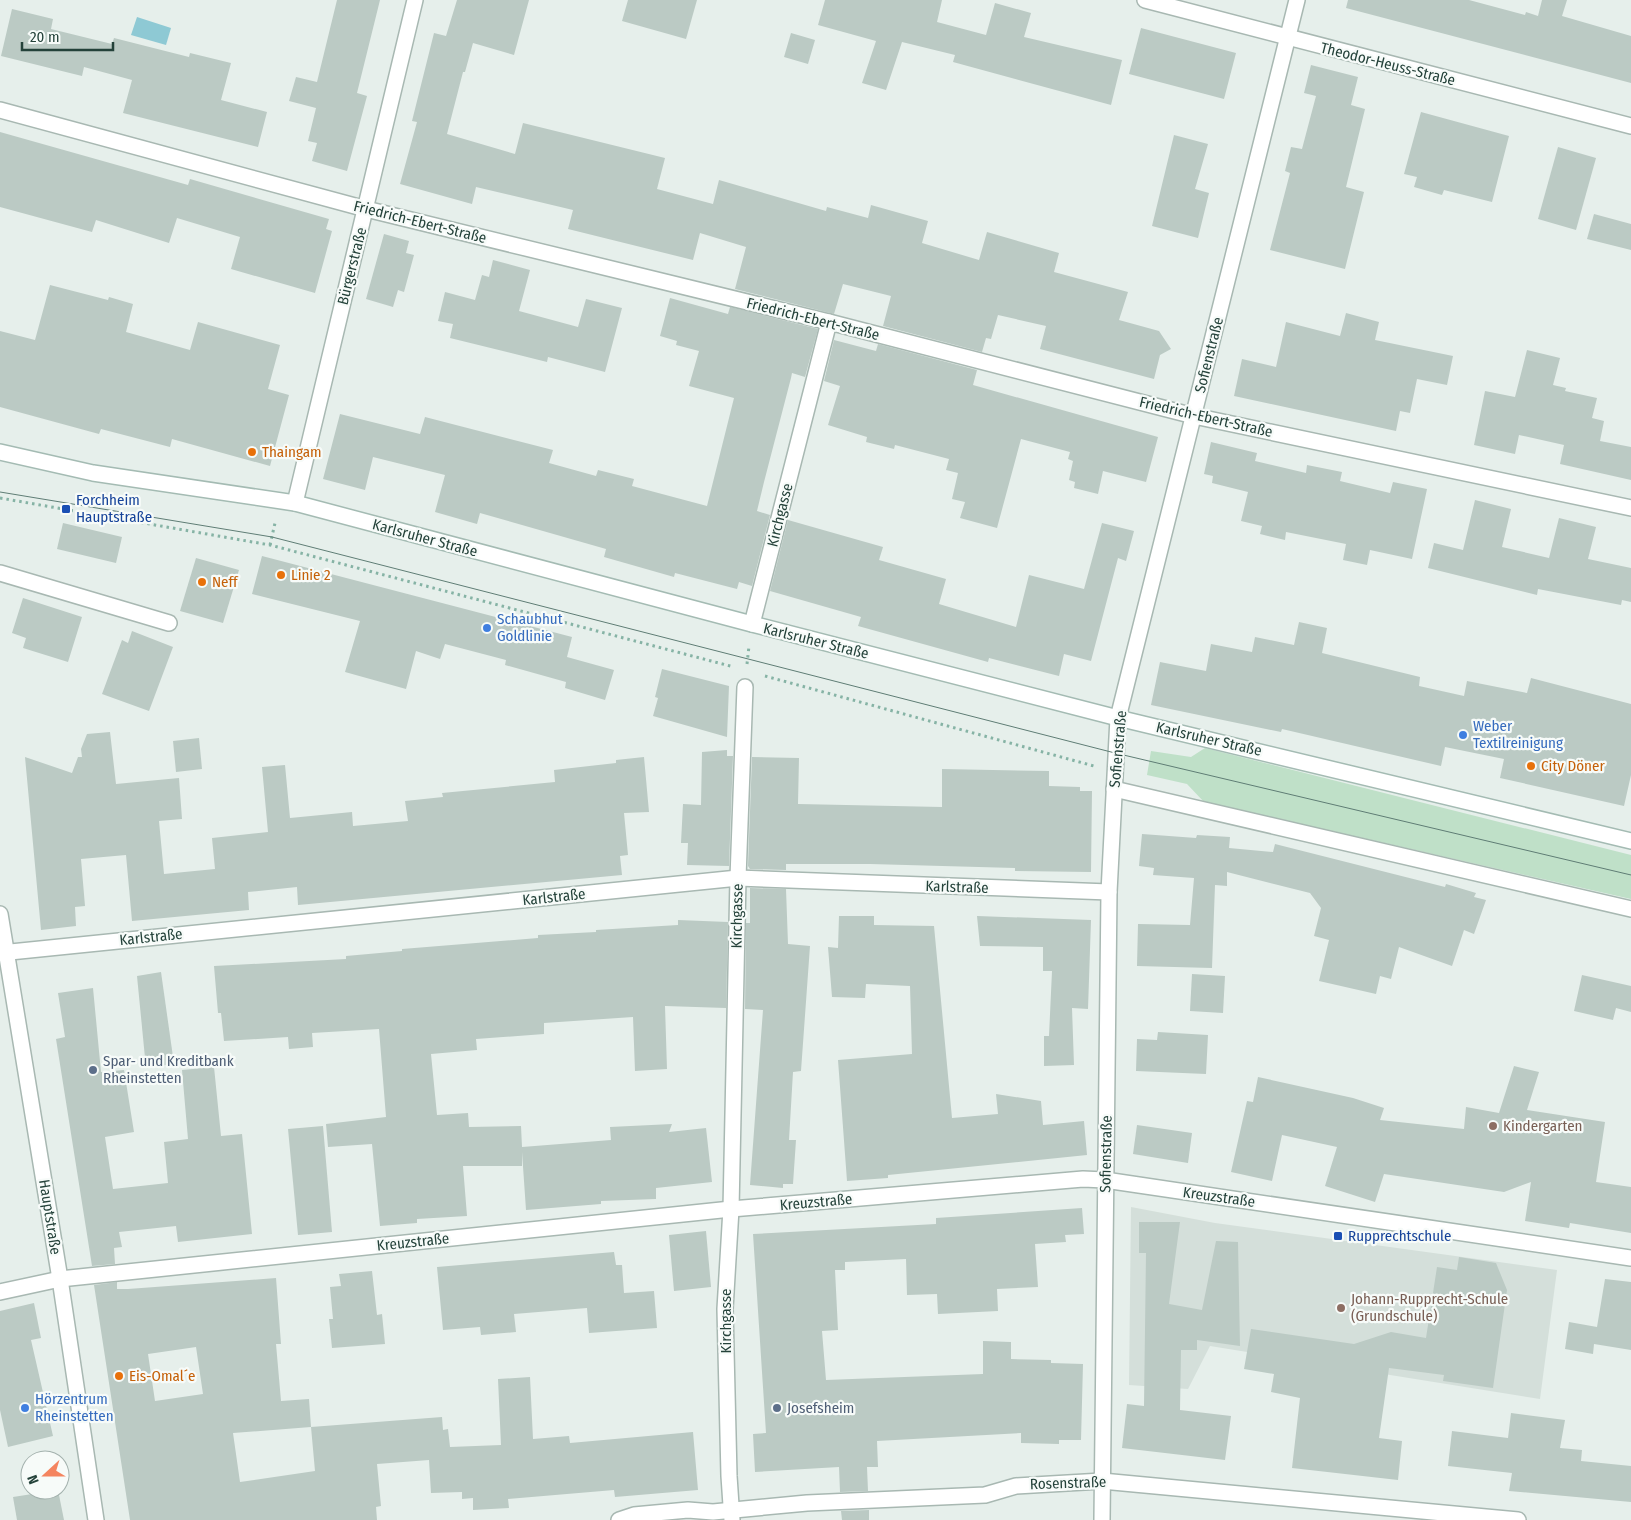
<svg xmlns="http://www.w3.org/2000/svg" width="1631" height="1520" font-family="'Fira Sans Condensed',sans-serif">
<rect width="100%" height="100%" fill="#e6efeb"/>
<polygon fill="#d4dfda" points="1131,1207 1215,1223 1557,1270 1540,1399 1210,1346 1188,1389 1129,1385"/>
<polygon fill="#bfe0c8" points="1205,748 1631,855 1631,899 1204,802 1187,784 1147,775 1151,751 1191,757"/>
<polygon fill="#8ec9d4" points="137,17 171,28 166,45 131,35"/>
<g fill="#bbcac4" fill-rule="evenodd">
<polygon points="337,0 380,0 357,93 367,96 347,171 312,161 317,143 308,141 316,108 289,101 296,77 317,82"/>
<polygon points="457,0 529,0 514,55 473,43 465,72 463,72 447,134 515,154 523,123 665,158 657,189 713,204 719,180 826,211 827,207 868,218 871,205 928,221 922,243 979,260 987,232 1059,253 1054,272 1128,292 1119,320 1159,331 1171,349 1160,355 1154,379 1040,349 1046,326 998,315 991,339 986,338 982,352 883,326 891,296 843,284 834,314 735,289 746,247 700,233 693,260 568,229 573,210 476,187 472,204 400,184 417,122 412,121 434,33 446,36"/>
<polygon points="628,0 697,0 686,39 622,21"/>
<polygon points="825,0 942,0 937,22 986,35 995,3 1031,13 1024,37 1122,60 1111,105 953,62 955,55 902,42 886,90 862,83 876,41 818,25"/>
<polygon points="1348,0 1469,0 1525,15 1526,12 1538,16 1542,0 1567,0 1562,16 1631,36 1631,83 1346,8"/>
<polygon points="12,9 53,19 51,29 112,44 114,38 189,57 190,53 231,63 221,100 267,112 258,147 123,113 132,80 84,67 82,76 1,56"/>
<polygon points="1141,28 1236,53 1224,99 1129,74"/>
<polygon points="791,33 815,40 808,64 784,57"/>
<polygon points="1311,65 1358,77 1351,105 1365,109 1346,187 1364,192 1345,269 1270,250 1290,173 1285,171 1291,147 1302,149 1316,96 1304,93"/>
<polygon points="1421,112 1509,136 1492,202 1444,190 1442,195 1414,187 1417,177 1404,174"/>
<polygon points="0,132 188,185 190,179 329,219 326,229 332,231 315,293 231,269 240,237 177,218 169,243 96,220 92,232 0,207"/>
<polygon points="1174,135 1208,144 1195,189 1209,193 1198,238 1152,226"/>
<polygon points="1558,147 1596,158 1576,230 1538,219"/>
<polygon points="1594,214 1631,224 1631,250 1587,239"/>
<polygon points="384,234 409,241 406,253 414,255 404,292 398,290 393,307 366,299"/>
<polygon points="493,260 530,270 519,311 578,327 586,299 622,308 605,372 548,357 547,362 450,338 453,324 438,321 445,292 475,300 482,275 489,277"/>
<polygon points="50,285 108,300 109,297 133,304 126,332 190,350 198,322 280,345 268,389 289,395 270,466 172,439 170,447 101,429 99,434 0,407 0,331 35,340"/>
<polygon points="670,298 728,314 730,307 818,329 805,377 792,373 791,378 764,482 757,511 770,515 752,586 739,582 737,589 675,573 674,577 604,557 606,549 480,513 477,524 435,512 445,475 373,457 365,490 323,479 340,414 420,434 425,417 553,450 549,463 596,476 598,470 634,479 632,486 707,506 734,398 689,386 699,351 676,345 677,341 660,336"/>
<polygon points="1346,313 1379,322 1375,340 1453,356 1447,385 1417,379 1410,413 1400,411 1396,431 1234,396 1242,359 1276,367 1286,322 1340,336"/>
<polygon points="834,340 876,351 878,344 977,370 973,385 1158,437 1146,482 1103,471 1098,494 1074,488 1075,482 1069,480 1073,461 1068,459 1070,452 1021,439 997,528 960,518 965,502 952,499 958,473 946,470 949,459 895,445 894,449 866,442 867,437 828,425 840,386 824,381"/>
<polygon points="1527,350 1560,358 1553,385 1566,388 1565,391 1597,398 1592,418 1604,421 1600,441 1631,447 1631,480 1560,464 1564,445 1519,435 1515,454 1474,445 1485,391 1515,397"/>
<polygon points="1211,442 1257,453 1255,461 1306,473 1307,465 1342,472 1340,481 1390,493 1393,482 1427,489 1412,559 1370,550 1367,565 1343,560 1346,544 1286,532 1285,540 1260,534 1262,526 1241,521 1248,492 1212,483 1213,476 1204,474"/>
<polygon points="1475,500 1511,509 1502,547 1549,558 1559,518 1596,527 1588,559 1631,568 1631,602 1622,600 1621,605 1538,589 1537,595 1428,568 1434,543 1463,550"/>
<polygon points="788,520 883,547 879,560 946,579 939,604 1016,627 1029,575 1084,589 1102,523 1134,531 1126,561 1118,558 1091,661 1064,654 1059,676 989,658 988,662 858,626 861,617 770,591"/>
<polygon points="63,523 122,537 116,563 57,549"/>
<polygon points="262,556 572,637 567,657 614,670 605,700 565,688 566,682 505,665 506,660 445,644 440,659 416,651 406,689 345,672 360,621 252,594"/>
<polygon points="196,558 239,570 223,623 180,611"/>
<polygon points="23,598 82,617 68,662 23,648 26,638 12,633"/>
<polygon points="1299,622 1327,628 1322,653 1420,677 1419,686 1464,696 1467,681 1527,693 1531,678 1631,704 1631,775 1624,806 1500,778 1504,759 1445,747 1441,766 1282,729 1281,732 1151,705 1160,662 1206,671 1211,644 1252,652 1255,637 1294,645"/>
<polygon points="132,631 173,647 149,711 102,694 122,640 128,643"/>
<polygon points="662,669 729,686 727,737 653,716 658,698 655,697"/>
<polygon points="110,732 116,784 179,778 182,819 159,821 164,874 215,869 212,838 268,832 262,767 285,765 290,818 352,812 353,826 408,821 405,801 443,797 442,793 555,782 554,770 616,763 616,760 644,757 649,812 624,813 628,855 620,856 622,875 298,905 297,887 248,892 249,910 132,921 126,855 81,859 85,906 75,907 76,926 41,930 25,757 72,773 78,757 82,757 81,749 87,734"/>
<polygon points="199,738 202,769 176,772 173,741"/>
<polygon points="727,750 727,756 733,756 729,866 687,865 688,843 681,843 683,804 701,805 702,752"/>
<polygon points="752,757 799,758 798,804 942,807 942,769 1049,771 1049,786 1080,787 1080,791 1092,791 1091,872 1015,871 1015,868 870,864 786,864 786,870 750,869 748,866"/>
<polygon points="1142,834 1196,838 1197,835 1230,837 1229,848 1273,852 1275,844 1445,887 1446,884 1476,893 1474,897 1486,900 1474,934 1464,930 1452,966 1399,947 1391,979 1380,976 1376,994 1319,981 1329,940 1314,936 1321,908 1310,893 1227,872 1227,886 1215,885 1212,968 1137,966 1138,924 1190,925 1194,878 1153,875 1154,868 1139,866"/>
<polygon points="750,888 786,889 788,944 810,946 801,1071 793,1072 789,1140 796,1140 793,1184 783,1184 783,1188 750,1185 763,1010 745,1009 746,923 750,923"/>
<polygon points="839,916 874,916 874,925 934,926 952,1118 998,1114 996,1094 1041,1101 1043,1125 1084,1121 1087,1155 888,1175 888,1178 847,1181 838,1060 912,1054 910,986 866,984 865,998 832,997 828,947 838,948"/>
<polygon points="977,916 1091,920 1088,1009 1072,1008 1074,1065 1044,1066 1044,1036 1049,1036 1052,971 1043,971 1043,947 980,946"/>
<polygon points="678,920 728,922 726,1008 665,1006 667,1069 635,1071 633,1017 544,1023 544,1034 476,1039 477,1050 431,1054 437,1115 468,1113 469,1127 521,1126 522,1147 611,1140 610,1127 672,1124 669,1132 706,1128 712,1182 656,1188 656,1199 601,1201 601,1204 526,1210 522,1152 522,1166 463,1166 467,1216 417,1219 417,1223 380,1226 372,1144 328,1147 326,1124 386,1117 379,1029 312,1033 313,1047 289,1049 288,1037 224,1041 221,1013 218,1013 214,966 346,959 346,956 402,951 402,949 538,938 538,935 596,932 596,930 678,925"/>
<polygon points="161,972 174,1064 146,1068 137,976"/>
<polygon points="1192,974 1225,976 1223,1013 1190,1011"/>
<polygon points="1582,975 1631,986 1631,1012 1616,1008 1613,1020 1574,1011"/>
<polygon points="93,988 101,1072 124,1070 134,1132 105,1137 113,1189 168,1183 164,1142 188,1139 182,1070 214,1067 221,1136 242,1134 252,1234 178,1242 176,1226 119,1232 122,1247 114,1248 115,1264 92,1266 56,1039 65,1037 58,993"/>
<polygon points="1158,1032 1208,1035 1206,1074 1136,1071 1137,1039 1157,1040"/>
<polygon points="1514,1066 1539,1072 1527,1110 1605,1122 1596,1182 1631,1187 1631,1233 1570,1223 1569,1228 1525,1221 1531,1182 1504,1192 1384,1174 1375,1202 1325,1186 1337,1147 1282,1135 1272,1181 1231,1172 1247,1101 1253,1102 1258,1077 1353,1098 1384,1108 1380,1120 1464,1129 1466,1107 1499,1113"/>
<polygon points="1137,1125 1192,1133 1188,1163 1133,1154"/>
<polygon points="323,1126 332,1232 298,1235 288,1129"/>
<polygon points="1082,1208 1084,1234 1065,1235 1066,1242 1035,1244 1038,1287 997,1289 998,1311 938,1314 937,1294 907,1295 906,1259 845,1262 845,1270 835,1270 838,1330 822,1331 826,1380 983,1374 983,1341 1011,1342 1011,1359 1051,1360 1051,1363 1083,1364 1081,1440 1059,1440 1059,1444 1021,1443 1021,1433 877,1441 878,1467 867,1467 868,1491 840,1492 839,1467 755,1472 753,1434 766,1433 753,1234 936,1224 936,1218"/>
<polygon points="1139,1222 1180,1222 1169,1304 1202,1310 1216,1241 1238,1242 1240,1346 1197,1340 1197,1350 1181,1350 1180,1410 1231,1416 1225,1460 1122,1448 1127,1404 1144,1406 1146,1253 1139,1253"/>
<polygon points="706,1231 711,1287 674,1291 669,1235"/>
<polygon points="614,1252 616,1265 622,1265 624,1293 654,1291 657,1328 589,1333 587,1308 514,1314 516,1332 481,1335 480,1327 443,1330 437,1267"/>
<polygon points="1459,1257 1496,1263 1507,1290 1493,1388 1443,1381 1444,1375 1389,1368 1379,1438 1402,1441 1398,1480 1292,1468 1300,1398 1271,1392 1274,1374 1244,1369 1251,1329 1354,1344 1391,1332 1426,1338 1437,1267 1457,1270"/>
<polygon points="372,1271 377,1315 382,1314 385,1344 332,1348 329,1319 333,1319 330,1287 341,1286 339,1274"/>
<path d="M276 1278 281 1344H276L281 1401 309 1399 311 1427 442 1417 443 1430 448 1429 450 1447 501 1445 498 1379 530 1377 533 1439 569 1436 570 1443 693 1432 698 1490 615 1497 614 1490 508 1499 509 1508 473 1510V1498L462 1499V1492L431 1493 429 1460 377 1464 381 1506 376 1507 377 1520H130L94 1285 117 1282V1289H128ZM196 1347 203 1394 155 1401 148 1354ZM311 1427 315 1471 240 1482 233 1433Z"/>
<polygon points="1605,1279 1631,1282 1631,1350 1594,1344 1593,1354 1565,1349 1569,1322 1597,1327"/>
<polygon points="34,1303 41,1338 31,1340 53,1436 8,1447 0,1410 0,1311"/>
<polygon points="1511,1413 1565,1420 1560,1448 1582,1450 1581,1461 1631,1466 1631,1502 1509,1491 1512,1473 1448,1466 1452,1431 1508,1438"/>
<polygon points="58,1490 64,1520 17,1520 13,1497"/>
<polygon points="869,1510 869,1520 842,1520 841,1511"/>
</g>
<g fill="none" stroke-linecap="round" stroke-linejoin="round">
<defs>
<polyline id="lane" points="0,573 169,623"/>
<g id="street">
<polyline points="1145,0 1631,126"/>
<polyline points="0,110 366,209 829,322 1194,416 1631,508"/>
<polyline points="295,503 415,0"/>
<polyline points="752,624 829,322"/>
<polyline points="1114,789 1631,909"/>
<polyline points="0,914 60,1279 96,1520"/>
<polyline points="0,953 738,878 1109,892"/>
<polyline points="0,1292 60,1279 731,1209 1083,1179 1105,1180 1631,1258"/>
<polyline points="619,1520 634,1515 688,1510 713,1512 807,1503 985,1495 1016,1486 1102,1481 1518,1520"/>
<polyline points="732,1520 729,1476 725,1309 731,1209 738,878 745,687"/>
<polyline points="1102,1520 1109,892 1118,718 1297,0"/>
</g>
<polyline id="secondary" points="0,452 93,473 295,503 752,624 1118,718 1631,841"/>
</defs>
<use href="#lane" stroke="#a8b8b2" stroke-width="18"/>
<use href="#street" stroke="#a8b8b2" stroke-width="18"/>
<use href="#secondary" stroke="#a4bbb3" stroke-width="18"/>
<g stroke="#86b3a5" stroke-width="3" stroke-dasharray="2.5 4" stroke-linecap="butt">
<polyline points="0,498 270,545 734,667"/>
<polyline points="270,545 275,523"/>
<polyline points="747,664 749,646"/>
<polyline points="765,676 1094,766"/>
</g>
<use href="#lane" stroke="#fff" stroke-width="15"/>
<use href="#street" stroke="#fff" stroke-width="15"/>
<use href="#secondary" stroke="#fff" stroke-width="15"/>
<polyline stroke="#5f7d75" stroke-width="1" points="0,492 272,537 1115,753 1631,875"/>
</g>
<g fill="#e8710a" stroke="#f7fbf9" stroke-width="2">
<circle cx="252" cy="452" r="5"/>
<circle cx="281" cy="575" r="5"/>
<circle cx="202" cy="582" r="5"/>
<circle cx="1531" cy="766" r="5"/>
<circle cx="119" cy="1376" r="5"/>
</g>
<g fill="#1a4fb4" stroke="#f7fbf9" stroke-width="2">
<rect x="61" y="504" width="10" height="10" rx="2.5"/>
<rect x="1333" y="1231" width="10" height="10" rx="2.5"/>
</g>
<g fill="#3f7fe0" stroke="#f7fbf9" stroke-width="2">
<circle cx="487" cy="628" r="5"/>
<circle cx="1463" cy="735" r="5"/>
<circle cx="25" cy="1408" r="5"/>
</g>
<g fill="#5c6f8a" stroke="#f7fbf9" stroke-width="2">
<circle cx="93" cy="1070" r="5"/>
<circle cx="777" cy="1408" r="5"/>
</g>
<g fill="#8d6e63" stroke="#f7fbf9" stroke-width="2">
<circle cx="1493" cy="1126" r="5"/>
<circle cx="1341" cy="1308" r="5"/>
</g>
<g text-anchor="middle" stroke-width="4.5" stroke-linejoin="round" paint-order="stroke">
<g font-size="15" fill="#24423a" stroke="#f7fbf9">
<text transform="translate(1388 64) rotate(14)" y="5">Theodor-Heuss-Straße</text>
<text transform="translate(420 222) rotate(14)" y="5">Friedrich-Ebert-Straße</text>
<text transform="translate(352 266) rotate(-76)" y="5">Bürgerstraße</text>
<text transform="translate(813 319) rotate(14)" y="5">Friedrich-Ebert-Straße</text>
<text transform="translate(1209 355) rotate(-76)" y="5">Sofienstraße</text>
<text transform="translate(1206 417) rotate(13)" y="5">Friedrich-Ebert-Straße</text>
<text transform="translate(780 515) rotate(-76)" y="5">Kirchgasse</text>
<text transform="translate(425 538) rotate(15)" y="5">Karlsruher Straße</text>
<text transform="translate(816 641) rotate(14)" y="5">Karlsruher Straße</text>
<text transform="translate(1209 739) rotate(13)" y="5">Karlsruher Straße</text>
<text transform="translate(1118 749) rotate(-85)" y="5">Sofienstraße</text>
<text transform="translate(957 887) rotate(2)" y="5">Karlstraße</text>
<text transform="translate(554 897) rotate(-6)" y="5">Karlstraße</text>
<text transform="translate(737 916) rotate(-89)" y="5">Kirchgasse</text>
<text transform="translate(151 937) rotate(-6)" y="5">Karlstraße</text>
<text transform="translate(1106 1154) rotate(-89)" y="5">Sofienstraße</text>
<text transform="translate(1219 1197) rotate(8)" y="5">Kreuzstraße</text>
<text transform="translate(816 1202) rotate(-5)" y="5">Kreuzstraße</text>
<text transform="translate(50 1217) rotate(81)" y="5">Hauptstraße</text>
<text transform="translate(413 1242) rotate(-6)" y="5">Kreuzstraße</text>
<text transform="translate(726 1321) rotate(-90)" y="5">Kirchgasse</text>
<text transform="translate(1068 1483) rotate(-2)" y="5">Rosenstraße</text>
</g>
<g font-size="15" fill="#c56008" stroke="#f7fbf9" text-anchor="start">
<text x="262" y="457">Thaingam</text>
<text x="291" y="580">Linie 2</text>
<text x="212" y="587">Neff</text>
<text x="1541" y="771">City Döner</text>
<text x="129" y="1381">Eis-Omal´e</text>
</g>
<g font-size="15" fill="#164399" stroke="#f7fbf9" text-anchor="start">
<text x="76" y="505">Forchheim<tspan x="76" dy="17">Hauptstraße</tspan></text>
<text x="1348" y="1241">Rupprechtschule</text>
</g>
<g font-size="15" fill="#366cbe" stroke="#f7fbf9" text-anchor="start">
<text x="497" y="624">Schaubhut<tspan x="497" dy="17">Goldlinie</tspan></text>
<text x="1473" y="731">Weber<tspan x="1473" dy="17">Textilreinigung</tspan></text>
<text x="35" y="1404">Hörzentrum<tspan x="35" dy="17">Rheinstetten</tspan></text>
</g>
<g font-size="15" fill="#4e5e75" stroke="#f7fbf9" text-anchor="start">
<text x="103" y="1066">Spar- und Kreditbank<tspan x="103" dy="17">Rheinstetten</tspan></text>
<text x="787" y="1413">Josefsheim</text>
</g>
<g font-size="15" fill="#785e54" stroke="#f7fbf9" text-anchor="start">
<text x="1503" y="1131">Kindergarten</text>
<text x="1351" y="1304">Johann-Rupprecht-Schule<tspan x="1351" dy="17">(Grundschule)</tspan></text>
</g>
</g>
<g transform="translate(45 1475) rotate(249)"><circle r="24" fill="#f7fbf9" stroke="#a3b1ad"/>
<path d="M0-4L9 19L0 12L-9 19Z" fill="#f4845f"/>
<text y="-8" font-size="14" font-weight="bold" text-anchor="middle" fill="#24423a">N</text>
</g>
<path d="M22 42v8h91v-8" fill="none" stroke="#24423a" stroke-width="2.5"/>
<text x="30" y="42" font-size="15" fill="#24423a" stroke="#f7fbf9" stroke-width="4" paint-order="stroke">20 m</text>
</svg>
